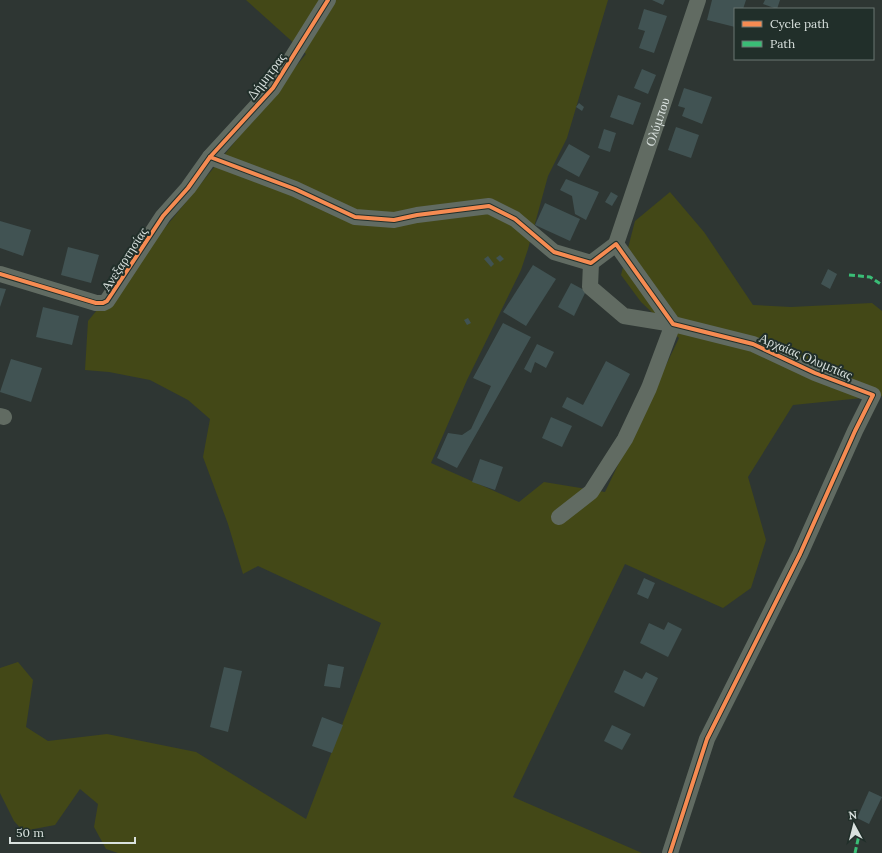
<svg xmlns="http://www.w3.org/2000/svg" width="882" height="853" font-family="Lora,serif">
<rect width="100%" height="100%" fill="#2e3633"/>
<polygon fill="#434817" points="246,0 608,0 567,138 548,176 528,249 521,270 467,380 431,463 519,502 544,482 605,492 679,338 641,302 621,275 635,221 670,192 704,232 753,305 791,307 872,303 882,311 882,396 793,405 748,477 766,540 751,588 723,608 625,564 513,797 642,853 118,853 106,849 94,827 98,804 80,789 55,825 23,831 14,821 0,793 0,668 18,662 33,680 26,727 48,741 107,734 196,752 306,819 381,623 258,566 243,574 228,524 203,457 210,419 188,400 150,380 109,372 85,370 88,321 173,218 306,54"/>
<g fill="#415353">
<polygon points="652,0 665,0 663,5"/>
<polygon points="712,0 746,0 743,9 735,9 735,27 707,20"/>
<polygon points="765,0 780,0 777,9 763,4"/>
<polygon points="644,9 667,16 654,53 639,48 645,31 638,29"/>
<polygon points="642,69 656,75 648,94 634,88"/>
<polygon points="684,88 712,97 702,124 682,116 685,108 678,106"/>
<polygon points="618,95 641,103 633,125 610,117"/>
<polygon points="579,103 584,107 582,111 576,107"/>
<polygon points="676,127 699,135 691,158 668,150"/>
<polygon points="604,129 616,133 610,152 598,148"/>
<polygon points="569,144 590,156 579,177 557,165"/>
<polygon points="566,179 599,192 586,220 575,214 572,196 560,190"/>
<polygon points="611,192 618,196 612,206 605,202"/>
<polygon points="545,203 580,219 570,241 535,225"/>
<polygon points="0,221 31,230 23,256 0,248"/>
<polygon points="68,247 99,255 91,283 61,275"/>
<polygon points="500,255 504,259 500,262 496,258"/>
<polygon points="488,256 494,264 491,267 484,259"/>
<polygon points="533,265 556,279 526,326 503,312"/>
<polygon points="828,269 837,274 830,289 821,284"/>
<polygon points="571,283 586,291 574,316 558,307"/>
<polygon points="0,288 6,289 0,307"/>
<polygon points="43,307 79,316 72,345 36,337"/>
<polygon points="468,318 471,323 467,325 464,320"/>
<polygon points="503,323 531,337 457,468 437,458 448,433 462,435 471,429 491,386 473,378"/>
<polygon points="537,344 554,352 546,368 535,362 531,373 524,369"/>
<polygon points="11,359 42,368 31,402 0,392"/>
<polygon points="606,361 630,374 602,427 562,407 567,397 583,405"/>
<polygon points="551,417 572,426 562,447 542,438"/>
<polygon points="480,459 503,467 495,490 472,482"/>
<polygon points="644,578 655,583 648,599 637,594"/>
<polygon points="668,622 682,629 668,657 640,643 649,623 664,630"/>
<polygon points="328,664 344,667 340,688 324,686"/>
<polygon points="224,667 242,671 228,732 210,727"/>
<polygon points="624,670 642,679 646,672 658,678 644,707 614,692"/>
<polygon points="322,717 343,725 332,753 312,746"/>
<polygon points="612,725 631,734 622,750 604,741"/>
<polygon points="869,791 882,797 869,824 857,818"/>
</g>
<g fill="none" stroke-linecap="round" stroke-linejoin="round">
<g stroke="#616b62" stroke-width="16">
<polyline points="210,157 295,189 355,217 394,220 417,215 489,206 515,219 554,252 591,263 616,244 673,324 753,344 815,373 873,395 855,431 800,554 707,739 670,853"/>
<path id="s1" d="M616 244 698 0"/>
<polyline points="0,274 96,303 103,303 107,301 163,216 188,188 210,157 273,88 328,0"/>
<polyline points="0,416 4,417"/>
<polyline points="559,517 591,492 625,439 649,388 673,324 624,316 590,287 591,263"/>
</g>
<g stroke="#3abd76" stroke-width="3" stroke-dasharray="6 3" stroke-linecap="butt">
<polyline points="849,275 870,277 882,285"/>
<polyline points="855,853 859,835"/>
</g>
<defs>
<g id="cycleway">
<polyline points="210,157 295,189 355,217 394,220 417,215 489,206 515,219 554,252 591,263 616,244 673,324 753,344 815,373 873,395 855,431 800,554 707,739 670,853"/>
<polyline points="0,274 96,303 103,303 107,301 163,216 188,188 210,157 273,88 328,0"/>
</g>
</defs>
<use href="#cycleway" stroke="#212f2a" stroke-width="6"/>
<use href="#cycleway" stroke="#f68b52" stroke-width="4"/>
</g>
<g text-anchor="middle" stroke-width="4" stroke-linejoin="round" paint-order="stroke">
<g font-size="13" fill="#d9e1de" stroke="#212f2a">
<text transform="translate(266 76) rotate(-53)" y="5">Δήμητρας</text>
<text dy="5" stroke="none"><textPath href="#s1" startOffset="129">Ολύμπου</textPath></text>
<text transform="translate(124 259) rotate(-57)" y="5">Ανεξαρτησίας</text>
<text transform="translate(806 356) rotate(23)" y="5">Αρχαίας Ολυμπίας</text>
</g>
</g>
<rect x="734" y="8" width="140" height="52" fill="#212f2a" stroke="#6b7672"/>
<rect x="742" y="21" width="20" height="6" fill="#f68b52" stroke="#6b7672"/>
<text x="770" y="28" font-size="12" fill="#d9e1de">Cycle path</text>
<rect x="742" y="41" width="20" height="6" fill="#3abd76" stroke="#6b7672"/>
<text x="770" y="48" font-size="12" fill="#d9e1de">Path</text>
<g transform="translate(854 825) rotate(353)" stroke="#212f2a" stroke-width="3" paint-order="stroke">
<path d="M0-3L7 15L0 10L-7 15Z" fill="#d9e1de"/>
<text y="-6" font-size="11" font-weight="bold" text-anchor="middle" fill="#d9e1de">N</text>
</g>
<path d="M10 837v6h125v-6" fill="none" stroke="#d9e1de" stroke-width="2"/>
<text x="16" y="837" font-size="12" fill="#d9e1de" stroke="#212f2a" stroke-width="3" paint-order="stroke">50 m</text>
</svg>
